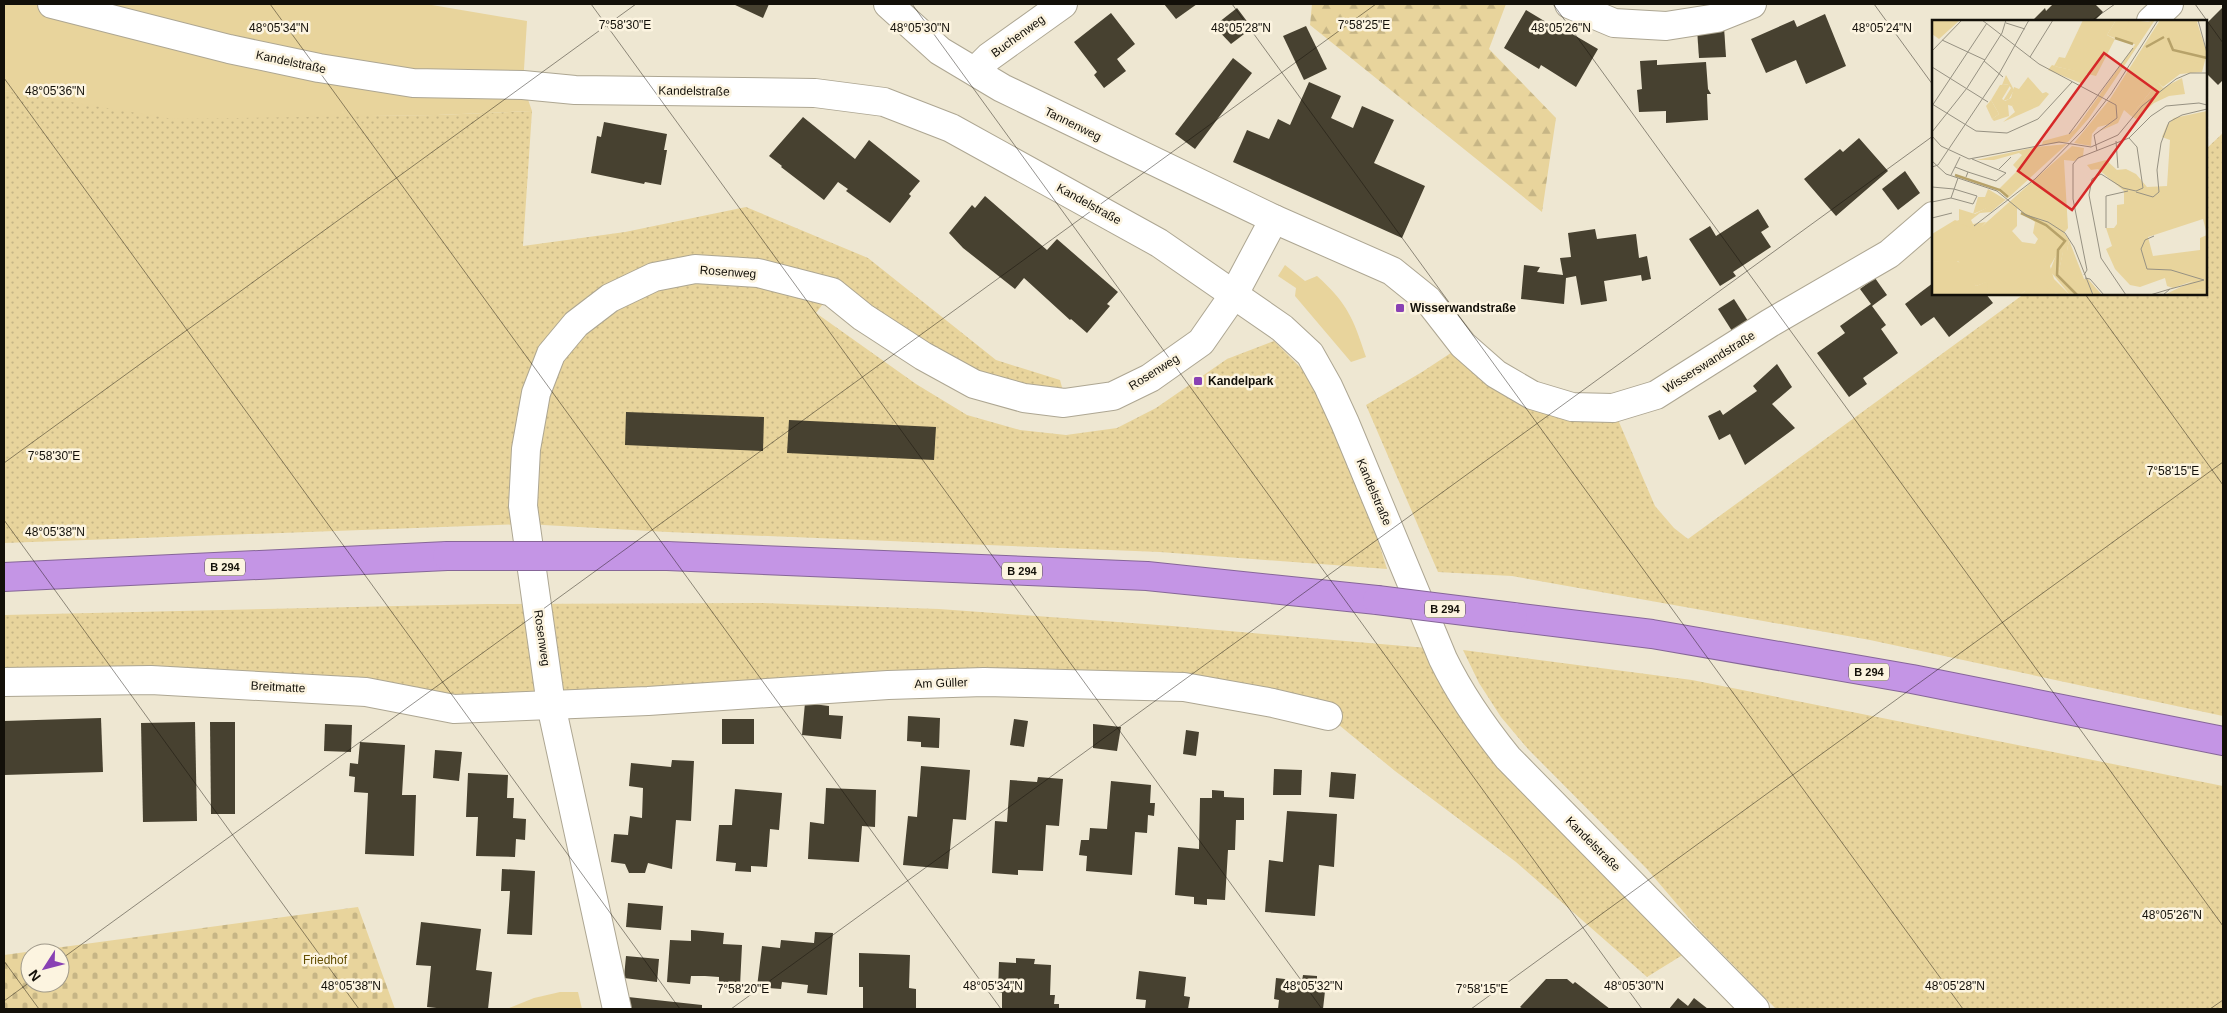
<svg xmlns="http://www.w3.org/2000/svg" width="2227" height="1013" font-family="Arial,sans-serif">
<defs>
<pattern id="grass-dots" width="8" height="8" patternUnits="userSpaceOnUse" patternTransform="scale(1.25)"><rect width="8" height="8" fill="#e8d49c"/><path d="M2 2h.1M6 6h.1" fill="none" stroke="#c6b585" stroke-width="1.8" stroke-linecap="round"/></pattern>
<pattern id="forest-firs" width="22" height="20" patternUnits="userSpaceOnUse" patternTransform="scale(1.25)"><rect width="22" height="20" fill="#e8d49c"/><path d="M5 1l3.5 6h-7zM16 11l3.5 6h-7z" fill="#c6b585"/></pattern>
<pattern id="cemetery-stones" width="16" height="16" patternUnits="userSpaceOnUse" patternTransform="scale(1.25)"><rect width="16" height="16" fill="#e8d49c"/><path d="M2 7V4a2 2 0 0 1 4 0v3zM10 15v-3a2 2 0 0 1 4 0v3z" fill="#c6b585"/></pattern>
</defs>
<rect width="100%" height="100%" fill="#eee7d2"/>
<g fill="url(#grass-dots)">
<polygon points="4,91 336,116 437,115 532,111 523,246 625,232 746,207 868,258 996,360 1060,380 1063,391 997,380 960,364 911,335 842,284 832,292 816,313 916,384 967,415 1020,430 1066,435 1117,428 1156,408 1227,359 1274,341 1301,368 1320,399 1360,483 1387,569 1160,552 668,532 526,524 4,543"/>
<polygon points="2223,133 2223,716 1870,640 1512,576 1438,572 1366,405 1422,372 1463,345 1496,374 1613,408 1655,506 1674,528 1688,539 2024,294 2206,294 2206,149"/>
<polygon points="762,603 939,609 1172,626 1427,648 1689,951 1647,977 1516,862 1395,771 1328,716 1184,687 648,701 4,682 4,615 487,604"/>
<polygon points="1463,650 1692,680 2223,786 2223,1009 1776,1009 1699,930 1647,869 1528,749 1501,717 1479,683"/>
</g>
<polygon fill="url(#forest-firs)" points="1312,4 1506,4 1489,49 1556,118 1542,212 1310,25"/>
<path fill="url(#cemetery-stones)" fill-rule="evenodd" d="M358 907 395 1009H4V955ZM30 953H60V983H30Z"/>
<g fill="#e8d49c">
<polygon points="4,4 426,4 527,21 523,85 532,111 437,115 173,119 4,91"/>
<path d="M1285 265 1305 281 1317 276C1348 304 1353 318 1366 357L1351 362 1295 296 1296 288 1278 276Z"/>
<polygon points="560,992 578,992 582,1009 507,1009 534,998"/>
</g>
<g fill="#474130">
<polygon points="733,4 769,4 763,18"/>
<polygon points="1164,4 1197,4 1176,19"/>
<polygon points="2053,4 2095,4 2103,12 2094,21 2032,21 2045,8 2046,11"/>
<polygon points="2223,7 2223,80 2218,85 2206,73 2206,24"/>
<polygon points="1237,8 1252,28 1231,44 1214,26"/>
<polygon points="1526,10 1561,31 1562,28 1598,49 1576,87 1541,65 1539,69 1504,48"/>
<polygon points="1111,13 1135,44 1117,59 1126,71 1104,88 1094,75 1097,72 1074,42"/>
<polygon points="1825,14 1846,66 1806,84 1796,60 1766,73 1751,39 1794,20 1797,27"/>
<polygon points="1306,26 1327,69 1304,80 1283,36"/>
<polygon points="1724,27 1726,57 1699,58 1697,29"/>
<polygon points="1233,58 1252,73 1195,149 1175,134"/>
<polygon points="1657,60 1657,65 1706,62 1708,89 1711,94 1707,94 1708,120 1666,123 1666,111 1639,112 1637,90 1642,89 1640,61"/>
<polygon points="1309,82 1341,96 1331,118 1353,128 1362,106 1394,120 1374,163 1425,186 1402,238 1233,162 1247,130 1269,139 1278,119 1290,125"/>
<polygon points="803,117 855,159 869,140 920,181 909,194 911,196 890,223 846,191 848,189 838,182 824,200 781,167 782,166 769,156"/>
<polygon points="604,122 667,134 664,150 667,150 661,185 645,182 644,184 591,173 597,136 601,137"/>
<polygon points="1859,138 1888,171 1836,216 1804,179 1840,149 1843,152"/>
<polygon points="1905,171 1920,193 1898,210 1882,189"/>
<polygon points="985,196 1047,250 1057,239 1118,292 1107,304 1110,306 1087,333 1071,319 1070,320 1024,278 1015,289 963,248 949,233 972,205 975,208"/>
<polygon points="1758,209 1769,227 1761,232 1771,247 1733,272 1736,276 1720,286 1689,239 1710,226 1716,236"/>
<polygon points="1595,229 1597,239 1636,234 1639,258 1647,256 1651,279 1642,281 1641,275 1604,281 1607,301 1581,305 1576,276 1566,278 1564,304 1521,299 1524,265 1540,267 1537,272 1563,275 1560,258 1571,257 1568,233"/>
<polygon points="1875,278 1887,295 1872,306 1886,325 1881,329 1898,353 1863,378 1867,384 1849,397 1817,353 1845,333 1840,326 1871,304 1860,289"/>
<polygon points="1933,283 1933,294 1986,294 1993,303 1949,337 1934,317 1921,326 1905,304"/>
<polygon points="1734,299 1748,321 1732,331 1718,309"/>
<polygon points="1777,364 1792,387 1772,404 1795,428 1745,465 1730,434 1719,440 1708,416 1720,410 1723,415 1757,391 1753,386"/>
<polygon points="626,412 764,417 763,451 625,445"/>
<polygon points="789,420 936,427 934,460 787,453"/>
<polygon points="805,703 829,706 829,715 843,716 841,739 802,735"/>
<polygon points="908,716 940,718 939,748 921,747 921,742 907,741"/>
<polygon points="101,718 103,772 4,775 4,721"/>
<rect x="722" y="719" width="32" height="25"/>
<polygon points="1014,719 1028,721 1024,747 1010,745"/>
<polygon points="195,722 197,821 143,822 141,723"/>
<polygon points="210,722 235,722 235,814 211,814"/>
<polygon points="325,724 352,725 351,752 324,751"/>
<polygon points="1093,724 1121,727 1117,751 1093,748"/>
<polygon points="1186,730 1199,732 1196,756 1183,754"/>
<polygon points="360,742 405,745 402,795 416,795 414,856 365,854 368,793 354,792 355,777 349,776 350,763 358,764"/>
<polygon points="435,750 462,752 459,781 433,778"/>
<polygon points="672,760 694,761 691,821 676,820 672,869 648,863 645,873 629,873 625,864 611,862 614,834 628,835 630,816 642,818 643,788 629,786 631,763 671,767"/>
<polygon points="921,766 970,770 966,820 953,819 948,869 903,865 908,816 917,817"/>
<polygon points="1274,769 1302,770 1301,795 1273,795"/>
<polygon points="1331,772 1356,774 1354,799 1329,797"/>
<polygon points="468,773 508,775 507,798 514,798 513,818 526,819 525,840 516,839 515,857 476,856 478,817 466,817"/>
<polygon points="1038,777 1063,779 1059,826 1046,825 1043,871 1018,870 1018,875 992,873 995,821 1007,822 1010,780 1037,782"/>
<polygon points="1111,781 1151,785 1150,803 1155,803 1154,816 1148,815 1147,833 1135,832 1132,875 1086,871 1087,856 1079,855 1081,840 1089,840 1090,828 1107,829"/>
<polygon points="826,788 876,790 875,827 862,826 859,862 808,859 810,822 824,824"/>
<polygon points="735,789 782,793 779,830 770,829 767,867 751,866 751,872 735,871 736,863 716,861 719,825 732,825"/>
<polygon points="1212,790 1224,791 1224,797 1244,798 1244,820 1236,820 1235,850 1228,850 1225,900 1207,899 1207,905 1194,904 1194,897 1175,895 1178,847 1199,849 1200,798 1212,798"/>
<polygon points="1287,811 1337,814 1334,867 1319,865 1315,916 1265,912 1269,860 1283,862"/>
<polygon points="502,869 535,871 532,935 507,934 510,891 501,891"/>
<polygon points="628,903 663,906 661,930 626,927"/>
<polygon points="421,922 481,929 476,970 492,972 488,1009 446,1009 427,1007 431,966 416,965"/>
<polygon points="691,930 724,933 723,944 742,945 740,986 719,984 719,977 705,976 691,976 690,984 667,982 670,940 691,941"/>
<polygon points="815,932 833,933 827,995 807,993 808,985 782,982 781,989 757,987 762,946 780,948 781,940 814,943"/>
<polygon points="859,953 910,955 909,988 916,989 916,1009 863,1009 863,987 859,987"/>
<polygon points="626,956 659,959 657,982 624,978"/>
<polygon points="1016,958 1035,959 1034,964 1051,965 1050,995 1055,995 1054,1004 1059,1004 1059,1009 1002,1009 1002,993 998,992 999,962 1016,963"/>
<polygon points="1139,971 1186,977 1184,996 1190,997 1188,1009 1145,1009 1146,1000 1136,999"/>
<polygon points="1303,975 1317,976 1317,981 1326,982 1323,1009 1278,1009 1279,1000 1274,999 1276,978 1302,981"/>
<polygon points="1546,979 1567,979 1573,984 1575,982 1610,1009 1523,1009 1520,1007"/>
<polygon points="628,997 702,1005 702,1009 626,1009"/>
<polygon points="1678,998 1688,1006 1694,998 1708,1009 1669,1009"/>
</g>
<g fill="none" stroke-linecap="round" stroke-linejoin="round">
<defs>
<g id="minor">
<path d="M52 4 229 49 319 68 413 83 523 85 575 90 815 93 884 102 951 128 1159 243 1282 328 1310 354 1328 386 1345 423 1443 659C1461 696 1483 727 1508 758L1755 1009"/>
<polyline points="888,4 940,51 1002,88 1274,219 1392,271 1428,300 1463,345 1496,374 1532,395 1572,407 1613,408 1656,395 1770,323 1889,254 1933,216"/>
<polyline points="1569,4 1614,23 1666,26 1717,18 1752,4"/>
<polyline points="2151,21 2169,4"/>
<polyline points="975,71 989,57 1063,4"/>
<polyline points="4,682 151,680 366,692 454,709 648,701 888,685 984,682 1184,687 1273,703 1328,716"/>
<polyline points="617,1009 551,705 523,506 526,449 536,393 551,354 576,324 610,298 654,277 695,269 758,273 832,292 863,317 923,356 974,384 1024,398 1064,403 1113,396 1150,378 1201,342 1233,296 1274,219"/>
</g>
<g id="highway">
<polyline points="667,556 1147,576 1377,600"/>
<polyline points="4,577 447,556"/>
<polyline points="1513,617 1652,634 1912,679 2223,741"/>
</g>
</defs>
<use href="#minor" stroke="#ada692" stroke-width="30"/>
<use href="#highway" stroke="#866698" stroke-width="30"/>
<use href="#minor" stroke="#fff" stroke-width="28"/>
<use href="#highway" stroke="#c495e5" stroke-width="28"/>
<defs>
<g id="highway-bridge">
<polyline points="447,556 667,556"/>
<polyline points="1377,600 1513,617"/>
</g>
</defs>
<use href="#highway-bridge" stroke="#866698" stroke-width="30" stroke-linecap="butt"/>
<use href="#highway-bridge" stroke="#c495e5" stroke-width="28"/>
</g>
<path fill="none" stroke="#131009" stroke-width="1" stroke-opacity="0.45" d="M270 4 1001 1009M591 4 1322 1009M912 4 1642 1009M1232 4 1963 1009M1553 4 2223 926M1874 4 1933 85M2195 4 2223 43M2091 21 2115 4M4 78 680 1009M2085 294 2223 485M4 463 636 4M4 520 359 1009M60 960 1376 4M4 961 39 1009M4 1001 30 982M731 1009 1933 136M1471 1009 2223 462M2210 1009 2223 1000"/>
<g fill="#8941b4" stroke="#fcf4e0" stroke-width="2">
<rect x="1395" y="303" width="10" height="10" rx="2.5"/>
<rect x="1193" y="376" width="10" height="10" rx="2.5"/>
</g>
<g text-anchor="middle" stroke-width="5" stroke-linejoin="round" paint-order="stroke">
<g fill="#fcf4e0" stroke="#59544a" stroke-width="1">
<rect x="205" y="558.5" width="40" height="17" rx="4"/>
<rect x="1002" y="562.5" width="40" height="17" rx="4"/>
<rect x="1425" y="600.5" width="40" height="17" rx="4"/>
<rect x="1849" y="663.5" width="40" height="17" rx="4"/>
</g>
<g font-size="11" font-weight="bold" fill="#131009">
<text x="225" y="571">B 294</text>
<text x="1022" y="575">B 294</text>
<text x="1445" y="613">B 294</text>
<text x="1869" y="676">B 294</text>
</g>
<g font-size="12" fill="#131009" stroke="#fcf4e0">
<text transform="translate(1018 36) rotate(-36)" y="4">Buchenweg</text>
<text transform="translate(291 62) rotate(12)" y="4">Kandelstraße</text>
<text transform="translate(694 91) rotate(1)" y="4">Kandelstraße</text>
<text transform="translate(1073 124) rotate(26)" y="4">Tannenweg</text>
<text transform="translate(1089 204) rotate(29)" y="4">Kandelstraße</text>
<text transform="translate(728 272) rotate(4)" y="4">Rosenweg</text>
<text transform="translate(1709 362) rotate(-32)" y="4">Wisserswandstraße</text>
<text transform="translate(1154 372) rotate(-32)" y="4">Rosenweg</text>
<text transform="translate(1374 492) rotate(67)" y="4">Kandelstraße</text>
<text transform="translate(542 638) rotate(82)" y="4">Rosenweg</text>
<text transform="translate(941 683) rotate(-2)" y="4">Am Güller</text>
<text transform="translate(278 687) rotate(3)" y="4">Breitmatte</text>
<text transform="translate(1593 844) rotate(45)" y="4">Kandelstraße</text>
</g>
<g font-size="12" font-weight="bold" fill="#131009" stroke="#fcf4e0" text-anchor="start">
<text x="1410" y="312">Wisserwandstraße</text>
<text x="1208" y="385">Kandelpark</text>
</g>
<g font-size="12" fill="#634e01" stroke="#fcf4e0">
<text x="325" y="964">Friedhof</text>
</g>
</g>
<g transform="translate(1932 20)">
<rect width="275" height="275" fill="#eee7d2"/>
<path d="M184 0 200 1 192 22 175 15ZM213 0H223L157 98 136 122 110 125 111 121 137 114 144 108 219 2ZM228 0H274L265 2 275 33 270 52 248 54 231 67 223 60V66L199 96 192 90 186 103 168 111 178 104 166 107 160 114 159 126 142 123 178 79ZM74 55 82 70 77 79 71 81 79 68 76 64 70 65ZM59 80 67 94 60 99 54 86ZM135 124 76 178 66 170 86 150 81 145 90 135 87 133 62 140H44L104 127ZM140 126 152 128 151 136 142 141 132 140 136 208 132 213 135 217 118 246 122 259 138 275 93 271 88 275H58L55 273V262L44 266 26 241 0 242V214L23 200 47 209ZM85 188 103 202 101 213 106 219 103 224 90 222 80 211 85 206ZM56 169 74 180 41 194 46 177H53ZM137 220 152 259H156L170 275H146L131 259 127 251 131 231H135ZM261 261 263 269 273 270 275 275H232Z" fill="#e8d49c" fill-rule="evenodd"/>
<path d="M243 30 270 36 269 40 267 43 256 40V37L243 34ZM96 57 111 74 80 86 76 85 77 96 62 101 60 99 67 94 59 80 68 65 79 64 70 79 73 81 79 78 82 67 87 69ZM275 91V275L273 270 261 269V261L241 268 235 266 233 258 208 267 198 265 183 249 174 229 180 226 174 208H182L185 204V185L192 184V171L166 149 159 150 155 145 174 140 185 150 194 149 204 154 215 167 235 166 238 120 230 117 235 105 242 98ZM271 199 275 215 268 218V230L221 236 216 217ZM69 180 72 181 59 192 48 193 39 200 41 204 54 202 47 210 22 202 27 200V189L43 194ZM135 217 137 220 135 231 131 232 127 251 146 275H138L118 251 124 235 123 227ZM16 240 25 241 35 248 44 266 56 261 55 273 58 275H0V242ZM113 266 124 274 88 275 93 271Z" fill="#e8d49c" fill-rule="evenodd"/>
<path d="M151 0H184L175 15 183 19 164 56 122 46 127 37 133 38Z" fill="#e8d49c"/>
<path d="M0 0H28L7 19 0 14ZM120 45 126 47 155 53 151 64 116 50ZM250 58 253 74 237 76 222 83 204 99 199 96 223 66V59L231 68Z" fill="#e8d49c"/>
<path d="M197 0 219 2 206 25 192 22ZM114 72 117 74 107 86 71 102 83 92 80 86 83 84Z" fill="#e8d49c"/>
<path fill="none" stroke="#b7a269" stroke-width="2.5" d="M183 18 201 24M236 18 241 30 275 38M214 27 232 17M23 155 68 170 76 177M89 193 114 205 133 221 126 230 125 255 145 275"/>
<path fill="none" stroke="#969182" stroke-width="1" d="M50 0 107 44 184 85 185 98 162 115 165 131M266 0 275 33M74 3 93 9M10 20 53 40M0 31 30 0M98 37 121 0M52 41 71 57M0 47 56 82M0 84 44 111 75 113 106 99 140 62M0 86 55 3M0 112 35 68 70 13 74 0M137 114 201 28M0 116 9 126 37 139 127 122 159 127 186 115 210 86 244 59 258 53H275M197 118 219 96 234 86 267 83 275 85M184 121 186 148M0 141 14 154 65 171 94 195 116 202 133 213 142 227 161 275M0 147 6 145 67 54 97 0M23 147 36 152 34 157M67 149 79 137M36 152 64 161 74 153 40 139M19 155 28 137M0 167 22 169 45 176 41 184 19 178M204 172 221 177 227 172 225 150 229 123 237 102 250 95 275 89M0 182 19 178 26 158M0 198 20 193M42 206 103 159 151 110 179 74 226 0M174 208V176L196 171M222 216 213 220 209 229 215 249 239 250 272 260 238 269 231 275M152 255 155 250 141 179V144L146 138 197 118 205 127 211 168 204 171 191 168 169 154 160 159 157 175 169 238 194 275M153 258 158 259 172 275M218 275 238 269"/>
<path fill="#d62828" fill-opacity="0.15" stroke="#d62828" stroke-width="2.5" d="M172 33 226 72 140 190 86 151Z"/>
<rect width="275" height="275" fill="none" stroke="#131009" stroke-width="2.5"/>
</g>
<g font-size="12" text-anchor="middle" fill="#131009" stroke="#fcf4e0" stroke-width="5" stroke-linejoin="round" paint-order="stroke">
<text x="625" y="29">7°58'30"E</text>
<text x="1364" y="29">7°58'25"E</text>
<text x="279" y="32">48°05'34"N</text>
<text x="920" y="32">48°05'30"N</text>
<text x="1241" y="32">48°05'28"N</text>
<text x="1561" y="32">48°05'26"N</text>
<text x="1882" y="32">48°05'24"N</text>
<text x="55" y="95">48°05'36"N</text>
<text x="54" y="460">7°58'30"E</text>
<text x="2173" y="475">7°58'15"E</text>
<text x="55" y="536">48°05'38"N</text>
<text x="2172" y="919">48°05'26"N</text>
<text x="351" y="990">48°05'38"N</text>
<text x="993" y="990">48°05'34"N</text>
<text x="1313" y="990">48°05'32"N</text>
<text x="1634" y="990">48°05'30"N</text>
<text x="1955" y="990">48°05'28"N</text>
<text x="743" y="993">7°58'20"E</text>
<text x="1482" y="993">7°58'15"E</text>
</g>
<rect width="2227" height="1013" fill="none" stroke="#131009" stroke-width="10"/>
<g transform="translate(45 968) rotate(234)"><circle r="24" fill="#fcf4e0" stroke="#9f998a"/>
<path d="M0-4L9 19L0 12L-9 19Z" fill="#8941b4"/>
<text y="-8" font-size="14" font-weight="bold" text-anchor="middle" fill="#131009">N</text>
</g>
</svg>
